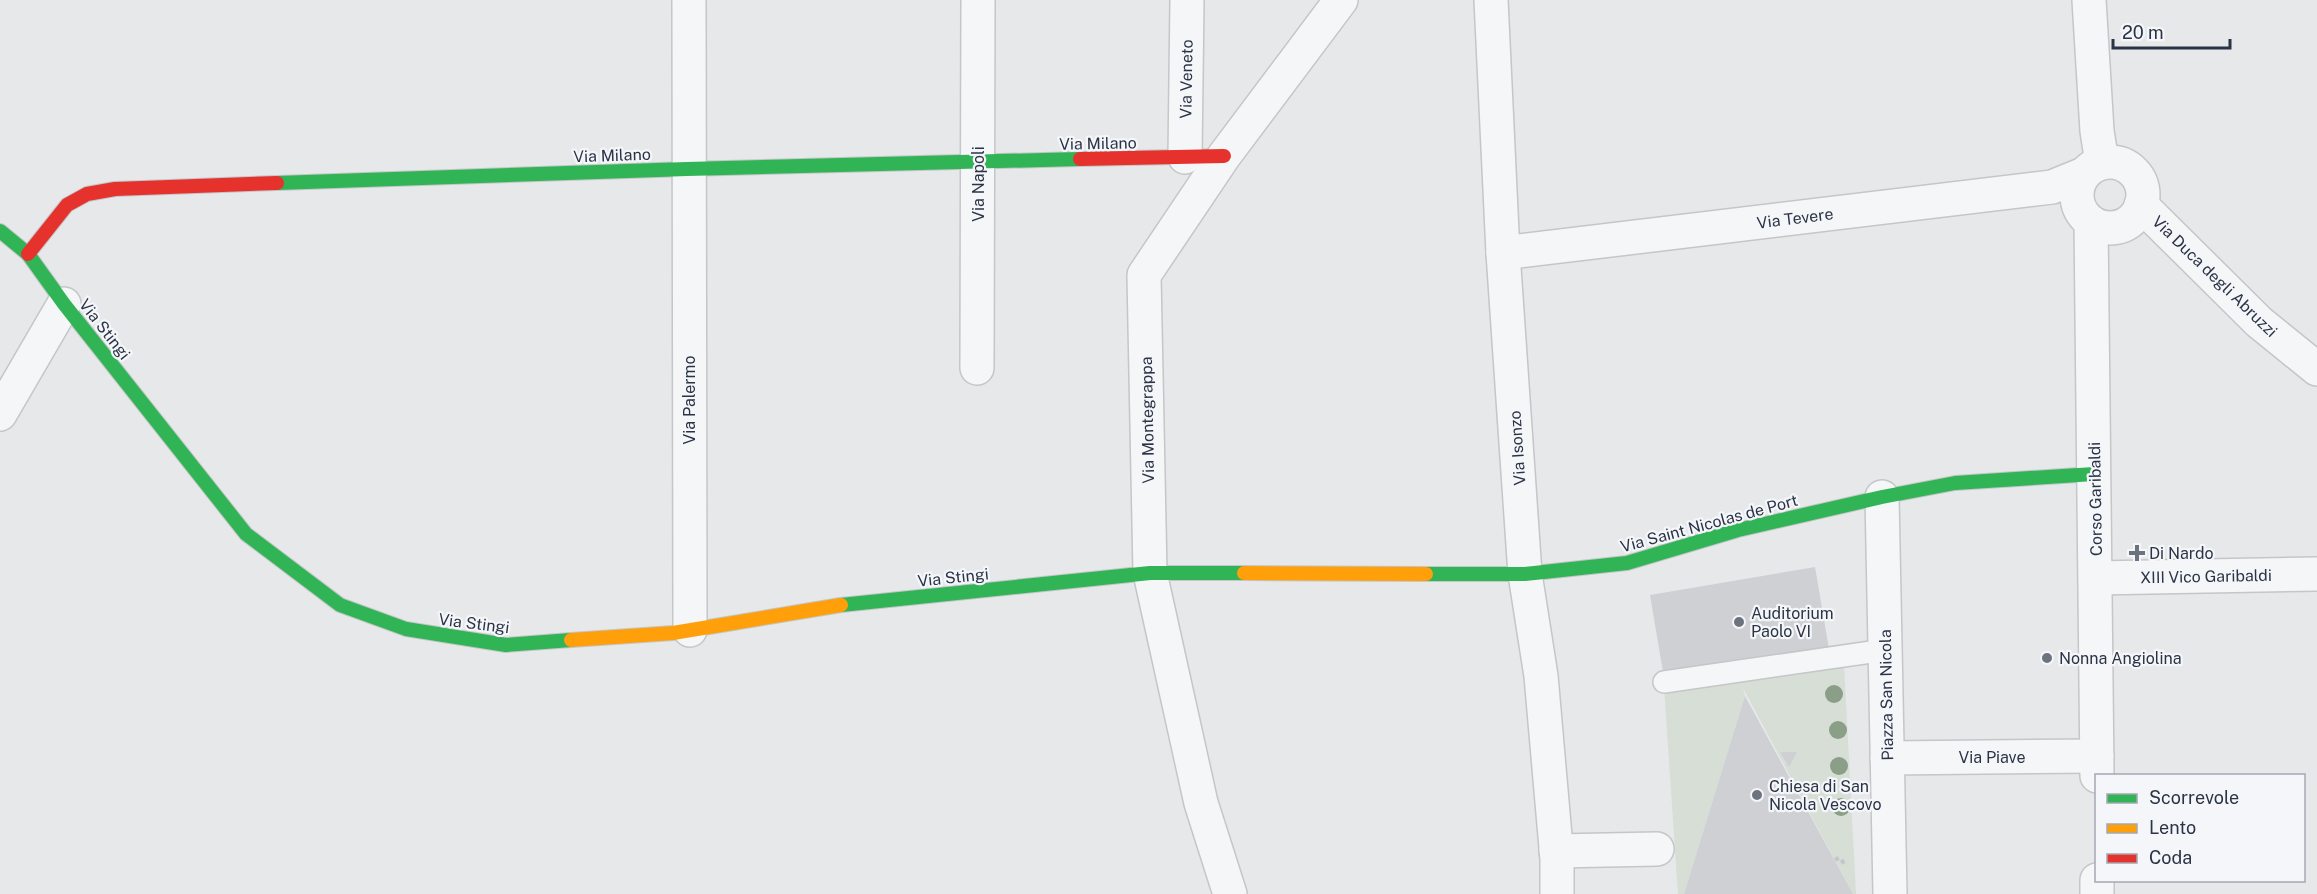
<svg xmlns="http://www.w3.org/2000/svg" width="2317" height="894" font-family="'Public Sans',sans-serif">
<rect width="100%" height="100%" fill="#e6e8ea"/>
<polygon fill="#d6ded6" points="1844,665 1856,894 1853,894 1743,688 1745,696 1684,894 1678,894 1664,687"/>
<g fill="#ced0d3">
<polygon points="1815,567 1829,649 1664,678 1650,595"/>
<polygon points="1745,696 1853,894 1684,894"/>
<polygon points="1780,752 1797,752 1789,767"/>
</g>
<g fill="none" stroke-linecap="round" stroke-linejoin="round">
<defs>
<polyline id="lane" points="1664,682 1885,650"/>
<g id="street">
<polyline points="689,0 690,630"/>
<polyline points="1491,0 1503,253 1525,574 1541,676 1557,859 1557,894"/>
<polyline points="2089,0 2097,131 2102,163"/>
<polyline points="1185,157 1187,0"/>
<circle cx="2110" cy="195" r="33"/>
<polyline points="2141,205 2259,322 2317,369"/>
<polyline points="2091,222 2097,776"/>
<polyline points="1503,253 2052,187 2084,174"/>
<polyline points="977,368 978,0"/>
<polyline points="0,414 64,304"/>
<polyline points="1882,497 1890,894"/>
<polyline points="2096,578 2317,574"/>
<polyline points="1887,758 2097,756"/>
<polyline points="1556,851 1657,849"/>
<polyline points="2097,880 2097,894"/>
<polyline points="1230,894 1201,803 1150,573 1144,275 1224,156 1341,0"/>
</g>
<g id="fast">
<polyline points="277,183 687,169 1080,159"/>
<polyline points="0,231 28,254 64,304 246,534 340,605 406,629 506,645 571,640"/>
<polyline points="1426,574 1525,574 1627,563 1738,530 1882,497 1955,483 2094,474"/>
<polyline points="841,605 1150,573 1244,573"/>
</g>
<g id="slow">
<polyline points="1244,573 1426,574"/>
<polyline points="571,640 673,633 841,605"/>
</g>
<g id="jam">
<polyline points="1080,159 1224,156"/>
<polyline points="28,254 67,205 87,194 115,189 277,183"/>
</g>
</defs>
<use href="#lane" stroke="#c4c6c8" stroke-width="24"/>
<use href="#street" stroke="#c4c6c8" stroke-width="36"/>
<use href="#fast" stroke="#c4c6c8" stroke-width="16"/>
<use href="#slow" stroke="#c4c6c8" stroke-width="16"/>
<use href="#jam" stroke="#c4c6c8" stroke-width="16"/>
<polyline stroke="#c5c6ca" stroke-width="4" stroke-dasharray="4.5 4.5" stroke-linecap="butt" points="1835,860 1840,857 1844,864"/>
<use href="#lane" stroke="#f5f6f7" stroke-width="21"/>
<use href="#street" stroke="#f5f6f7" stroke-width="33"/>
<use href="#fast" stroke="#30b455" stroke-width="14"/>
<use href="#slow" stroke="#ff9f0a" stroke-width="14"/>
<use href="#jam" stroke="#e5322d" stroke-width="14"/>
</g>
<g fill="#8a9e88">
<circle cx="1834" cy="694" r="9"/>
<circle cx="1838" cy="730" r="9"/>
<circle cx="1839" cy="766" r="9"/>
<circle cx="1841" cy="807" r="9"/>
</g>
<g fill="#6c737f" stroke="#f4f6f9" stroke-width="2">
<path d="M2134 544h6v6h6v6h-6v6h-6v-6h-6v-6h6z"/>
<circle cx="1739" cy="622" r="6"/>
<circle cx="2047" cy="658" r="6"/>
<circle cx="1757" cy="795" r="6"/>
</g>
<g text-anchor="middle" stroke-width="4.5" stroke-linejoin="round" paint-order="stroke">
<g font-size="16" fill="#2b3445" stroke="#f4f6f9">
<text transform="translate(1186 79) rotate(-89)" y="6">Via Veneto</text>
<text transform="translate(1098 143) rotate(-1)" y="6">Via Milano</text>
<text transform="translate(612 155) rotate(-2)" y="6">Via Milano</text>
<text transform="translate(978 184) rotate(-90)" y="6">Via Napoli</text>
<text transform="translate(1795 218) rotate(-7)" y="6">Via Tevere</text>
<text transform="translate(2215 276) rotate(44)" y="6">Via Duca degli Abruzzi</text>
<text transform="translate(105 329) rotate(52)" y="6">Via Stingi</text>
<text transform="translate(689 400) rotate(-90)" y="6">Via Palermo</text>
<text transform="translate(1147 420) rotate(-91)" y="6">Via Montegrappa</text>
<text transform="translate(1517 448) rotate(-94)" y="6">Via Isonzo</text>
<text transform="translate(2095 499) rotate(-91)" y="6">Corso Garibaldi</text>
<text transform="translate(1709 523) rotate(-15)" y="6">Via Saint Nicolas de Port</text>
<text transform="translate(2206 576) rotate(-1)" y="6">XIII Vico Garibaldi</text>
<text transform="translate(953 577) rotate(-6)" y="6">Via Stingi</text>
<text transform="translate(474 623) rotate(7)" y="6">Via Stingi</text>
<text transform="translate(1886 695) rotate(-91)" y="6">Piazza San Nicola</text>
<text x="1992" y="763">Via Piave</text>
</g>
<g font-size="16" fill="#2b3445" stroke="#f4f6f9" text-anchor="start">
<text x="2149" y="559">Di Nardo</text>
<text x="1751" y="619">Auditorium<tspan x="1751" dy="18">Paolo VI</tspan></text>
<text x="2059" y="664">Nonna Angiolina</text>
<text x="1769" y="792">Chiesa di San<tspan x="1769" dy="18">Nicola Vescovo</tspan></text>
</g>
</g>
<rect x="2095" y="774" width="210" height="108" fill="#f4f6f9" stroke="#a4a8b1" stroke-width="1.5"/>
<rect x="2107" y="794" width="30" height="9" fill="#30b455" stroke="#a4a8b1" stroke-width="1.5"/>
<text x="2149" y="804" font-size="18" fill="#2b3445">Scorrevole</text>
<rect x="2107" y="824" width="30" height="9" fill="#ff9f0a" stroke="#a4a8b1" stroke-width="1.5"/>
<text x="2149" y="834" font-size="18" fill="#2b3445">Lento</text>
<rect x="2107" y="854" width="30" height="9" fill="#e5322d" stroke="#a4a8b1" stroke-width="1.5"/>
<text x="2149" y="864" font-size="18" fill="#2b3445">Coda</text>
<path d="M2113 39v9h117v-9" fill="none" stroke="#2b3445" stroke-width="3"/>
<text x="2122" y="39" font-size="18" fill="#2b3445" stroke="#f4f6f9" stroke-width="4.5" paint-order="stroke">20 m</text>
</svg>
